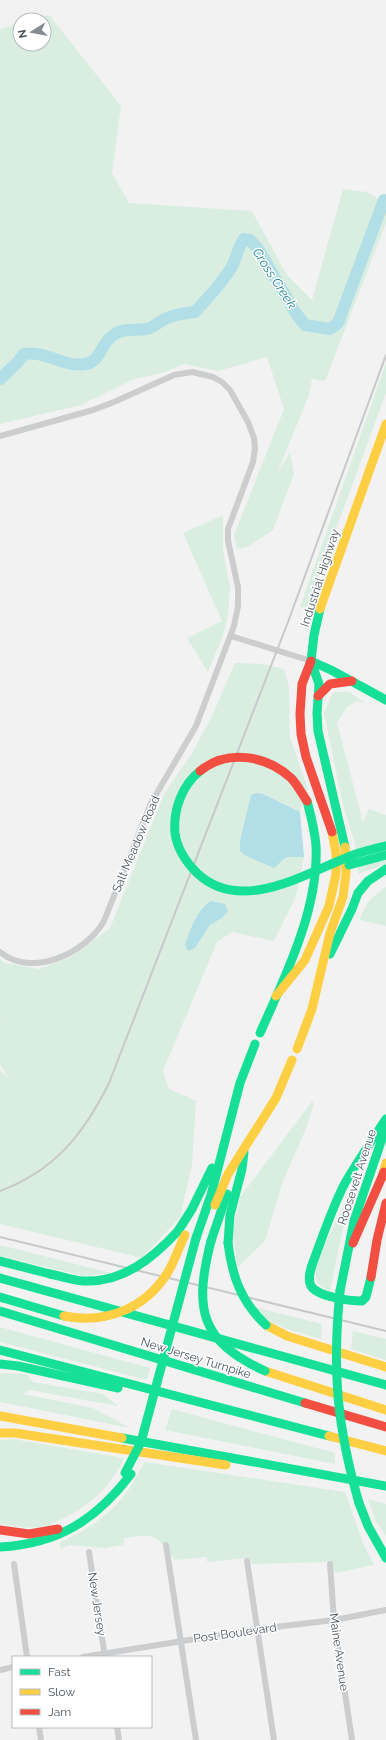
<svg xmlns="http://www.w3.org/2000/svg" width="386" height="1740" font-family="Raleway,sans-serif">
<rect width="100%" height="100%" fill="#f2f2f2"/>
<g fill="#d9eee0" fill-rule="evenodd">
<polygon points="50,16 121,106 112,173 129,203 252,211 287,275 312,300 343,189 367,192 386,204 386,223 325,381 312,379 309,395 277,474 290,452 294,474 273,530 247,547 237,549 234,535 284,409 267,357 218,371 184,364 165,372 132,380 81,405 0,424 0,30 20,22 20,44 44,44 44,20 24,20 31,17"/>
<polygon points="386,363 386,393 307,608 300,607"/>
<polygon points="223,515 223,550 230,588 228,615 223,635 208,672 187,638 222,621 183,533"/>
<path d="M235 663 263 664 284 669 289 687 290 738 308 789 300 812 263 794 240 841V851L246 856 304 857 296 896 274 941 232 932 217 942 163 1071 169 1089 196 1101 192 1165 180 1217 142 1258 0 1224V1070L10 1079 0 1065V1020L2 1018 0 1019V959L5 963 39 969 71 957 110 928 164 794 192 753 212 716ZM196 916 222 918 210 925 195 948 185 945Z"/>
<polygon points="333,692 349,692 365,703 357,701 347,707 337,723 363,822 369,809 386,815 386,864 358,874 355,844 343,805 324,713"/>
<path d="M386 887V926L360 920C365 903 372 897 386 887Z"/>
<polygon points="313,1100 313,1107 305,1131 283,1181 265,1241 237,1268 233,1230 240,1197"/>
<path d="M365 1162 348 1203 330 1291C315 1286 314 1276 316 1262Z"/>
<polygon points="0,1245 111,1273 84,1276 0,1256"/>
<polygon points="254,1307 322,1324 321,1339 287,1329 269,1321"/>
<polygon points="0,1327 150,1368 147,1380 0,1342"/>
<polygon points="353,1331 386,1339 386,1360 351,1349"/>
<polygon points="0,1373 27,1374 32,1382 103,1394 118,1406 30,1390 23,1394 93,1408 130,1428 0,1402"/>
<polygon points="172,1409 335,1453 335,1464 165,1430"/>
<path d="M13 1439 124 1458C111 1486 90 1506 62 1519 57 1521 51 1525 46 1526 30 1529 15 1527 0 1524V1440Z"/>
<path d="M145 1462 345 1492 363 1543 374 1565 336 1573 327 1562 253 1564 248 1558 207 1562V1557L175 1560C155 1534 156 1534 124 1538L123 1545 105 1548 69 1545 61 1549 59 1543C83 1532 106 1518 124 1496 132 1486 138 1473 145 1462Z"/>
<polygon points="368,1499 386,1504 386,1536 376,1522"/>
</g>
<g fill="#b2dee8">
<polygon points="257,793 263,794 300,812 304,857 286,857 274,868 246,856 240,851 240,841 251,795"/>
<path d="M211 901 225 904 228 911 222 918 210 925 195 948 188 951 185 945C191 928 196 911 211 901Z"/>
</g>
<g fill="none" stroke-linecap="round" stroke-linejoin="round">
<path stroke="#b2dee8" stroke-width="12" d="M0 379 16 364 24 354C45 350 64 368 86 364 100 362 101 344 112 336 124 326 138 332 150 328 155 326 160 321 165 319 175 314 185 313 195 312 208 297 221 285 231 268 237 259 237 248 244 239L250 240 258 249 295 312 305 325 330 329 338 323 384 200"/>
<g stroke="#cccdcf" stroke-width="6">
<path d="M0 436 93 410 114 402 174 375 192 372 213 377 222 382 230 390 248 422 254 438 255 448 253 462 228 529V541L238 587V606L234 626 196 726 151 803 104 921C85 954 32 978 0 952"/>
<polyline points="231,636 311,661"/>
<polyline points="166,1545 196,1740"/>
<polyline points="89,1552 105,1657"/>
<polyline points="247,1561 274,1740"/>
<polyline points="14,1564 27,1657"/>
<polyline points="330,1564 334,1620 352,1740"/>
<polyline points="83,1657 258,1629 334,1620 386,1610"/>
<polyline points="0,1670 13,1667"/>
<polyline points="39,1727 41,1740"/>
<polyline points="117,1727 119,1740"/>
</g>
<g stroke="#16e098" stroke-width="9">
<polyline points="320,609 314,635 311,661 331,670 386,700"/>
<polyline points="311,661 319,684 317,713 318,731 345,847"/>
<polyline points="330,954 352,909 358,893 368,881 386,869"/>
<path d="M260 1033C285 977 319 909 316 846 315 831 311 816 307 801"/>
<polyline points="178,1231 192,1209 212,1168"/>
<polyline points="196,1238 211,1195 240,1083 255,1044"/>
<polyline points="211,1241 227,1194"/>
<polyline points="228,1243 230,1215 242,1169 244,1152"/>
<polyline points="0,1261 50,1274"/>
<path d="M371 1277 366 1297 362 1301C350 1301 318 1297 311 1286 306 1277 313 1263 316 1254 325 1230 333 1206 345 1183 358 1161 372 1140 386 1119"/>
<polyline points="0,1278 386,1385"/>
<polyline points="340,1291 354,1221 386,1127"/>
<polyline points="0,1297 64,1316"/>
<polyline points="0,1311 305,1403"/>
<polyline points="0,1350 329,1436"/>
<polyline points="0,1364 18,1366 118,1388"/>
<polyline points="122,1438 386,1486"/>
<polyline points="359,1503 368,1526 386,1558"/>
<path d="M0 1547C58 1544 96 1520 131 1474"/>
</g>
<g stroke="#ffcf43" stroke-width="9">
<polyline points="320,609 386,424"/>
<polyline points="276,996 305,960 329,906 336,874 336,853 332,832"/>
<polyline points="297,1049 312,1009 330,933 343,897 346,874 345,847"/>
<polyline points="382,1178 386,1163"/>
<polyline points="215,1205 228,1174 276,1098 292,1060"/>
<polyline points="266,1325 287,1336 386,1367"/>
<polyline points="265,1371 386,1410"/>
<polyline points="0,1416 122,1438"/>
<polyline points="0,1433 15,1433 226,1465"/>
<polyline points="329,1436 386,1451"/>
</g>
<g stroke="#f24e42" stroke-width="9">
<polyline points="311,661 302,684 300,714 301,734 306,757 332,832"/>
<polyline points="318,696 330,684 352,681"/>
<polyline points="353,1243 384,1172"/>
<polyline points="371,1277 377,1240 386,1203"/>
<polyline points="305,1403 386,1427"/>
<polyline points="0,1530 29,1534 58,1529"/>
</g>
<g stroke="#c7c8c9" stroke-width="2">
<path d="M0 1191C54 1171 84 1134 109 1083L288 622 386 355"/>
<polyline points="0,1237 386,1331"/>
</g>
<g stroke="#16e098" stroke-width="9">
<path d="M200 771C182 785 173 810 175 833 177 849 186 862 197 873 240 914 303 875 348 857 360 852 373 849 386 846"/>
<polyline points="349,865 386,855"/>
<path d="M211 1241C194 1308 199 1341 265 1371"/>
<path d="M228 1243C232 1276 241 1302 266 1325"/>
<path d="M50 1274C61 1276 72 1280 83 1281 123 1283 153 1258 178 1231"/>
<path d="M340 1291C332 1370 337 1427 359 1503"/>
<polyline points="125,1473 141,1442 196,1238"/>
</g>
<path stroke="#ffcf43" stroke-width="9" d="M64 1316C106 1324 145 1309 168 1272 175 1260 179 1247 185 1235"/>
<path stroke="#f24e42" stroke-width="9" d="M200 771C227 749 266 755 291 778 297 784 302 794 307 801"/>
</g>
<g text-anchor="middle" stroke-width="3" stroke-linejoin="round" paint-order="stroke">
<g font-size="12" fill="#4a545c" stroke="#fff">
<text transform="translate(320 578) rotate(-72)" y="4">Industrial Highway</text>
<text transform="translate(136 844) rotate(-67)" y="4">Salt Meadow Road</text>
<text transform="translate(357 1177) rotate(-72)" y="4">Roosevelt Avenue</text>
<text transform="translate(196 1358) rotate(17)" y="4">New Jersey Turnpike</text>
<text transform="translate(97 1604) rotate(81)" y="4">New Jersey</text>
<text transform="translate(235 1633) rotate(-8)" y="4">Post Boulevard</text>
<text transform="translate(339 1652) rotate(82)" y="4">Maine Avenue</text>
</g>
<g font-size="13" font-style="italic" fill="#1b8196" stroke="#fff">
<text transform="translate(275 278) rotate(57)" y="5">Cross Creek</text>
</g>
</g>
<rect x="12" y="1656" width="140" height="72" fill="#ffffff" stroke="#b7bbbe"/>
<rect x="20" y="1669" width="20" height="6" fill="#16e098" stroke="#b7bbbe"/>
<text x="48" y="1676" font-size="12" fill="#4a545c">Fast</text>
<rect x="20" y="1689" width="20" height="6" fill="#ffcf43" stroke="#b7bbbe"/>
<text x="48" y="1696" font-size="12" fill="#4a545c">Slow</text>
<rect x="20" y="1709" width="20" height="6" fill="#f24e42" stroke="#b7bbbe"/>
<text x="48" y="1716" font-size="12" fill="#4a545c">Jam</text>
<g transform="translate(32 32) rotate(259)"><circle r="19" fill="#ffffff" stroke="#b7bbbe"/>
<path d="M0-3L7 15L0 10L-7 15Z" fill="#858b90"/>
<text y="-6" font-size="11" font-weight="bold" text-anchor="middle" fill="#4a545c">N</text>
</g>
</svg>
